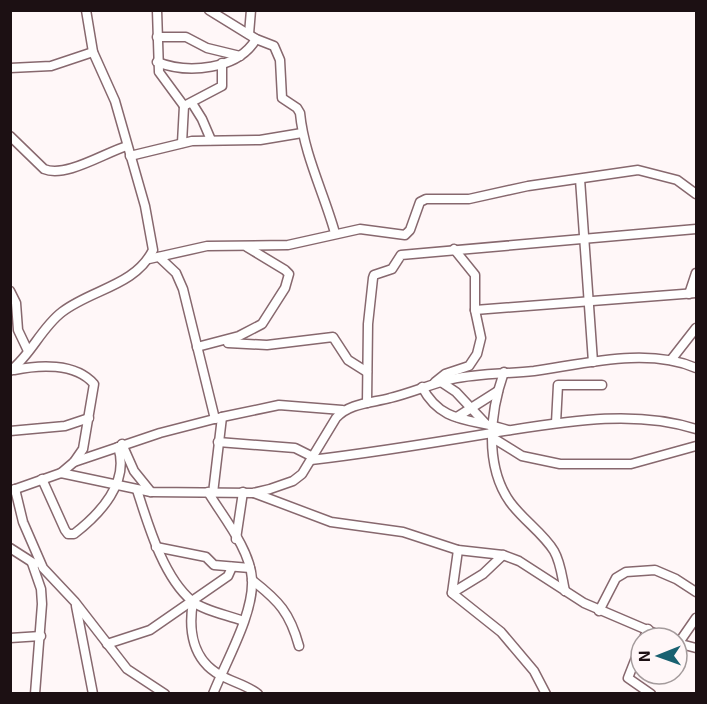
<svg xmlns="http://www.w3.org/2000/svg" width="707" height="704" font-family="'Exo 2',sans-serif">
<rect width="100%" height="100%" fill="#fff7f8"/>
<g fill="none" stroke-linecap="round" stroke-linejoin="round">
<defs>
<g id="minor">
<polyline points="157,10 159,72 184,106"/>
<path d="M209 10 256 39 274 46 280 60 282 98 297 108 300 113C304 155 324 193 335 233"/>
<polyline points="249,34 251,10"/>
<polyline points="157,37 186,37 207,48 240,56"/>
<path d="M157 62C188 74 238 70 256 39"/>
<polyline points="10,68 51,66 93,52"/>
<polyline points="192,103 202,119 211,140"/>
<path d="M10 136 44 169C66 178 104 153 127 146"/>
<polyline points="182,143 184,106 222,86 222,63"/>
<polyline points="130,156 192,141 260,140 302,133"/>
<polyline points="580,179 593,362"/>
<polyline points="159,257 176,273 183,289 215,419"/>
<polyline points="149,259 207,246 288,245 360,229 405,235 410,230 420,202 426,199 469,199 528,186 638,170 677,180 696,194"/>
<polyline points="10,291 16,303 18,330 28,351"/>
<polyline points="689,294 696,273"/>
<polyline points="475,310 696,293"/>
<polyline points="228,343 267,345 333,337 348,360 367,372"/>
<polyline points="197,347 239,336 262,324 285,288 289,274 285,270 247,247"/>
<polyline points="671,360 696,328"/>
<path d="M14 370C38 365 75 362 94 384L83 449 74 462 61 473"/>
<path d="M10 371C31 355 41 328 62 312 92 289 135 286 153 250L145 206 115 101 93 52 86 10"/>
<path d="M504 372C490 412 484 465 510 502 523 520 543 533 554 551 561 563 562 578 565 591"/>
<polyline points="435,382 445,374 469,366 477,354 481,338 475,310 475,275 454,249"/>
<polyline points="441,382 456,392 485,423"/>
<path d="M422 387C442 425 472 418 508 430"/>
<polyline points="367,403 368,324 373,278 374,275 392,269 401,255 696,229"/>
<polyline points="457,417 498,391"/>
<polyline points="556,423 558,385 602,385"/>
<polyline points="10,431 65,426 89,418"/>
<polyline points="493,438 522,456 560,464 631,464 696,446"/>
<polyline points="218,442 295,448 313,457"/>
<polyline points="122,444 134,471 151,492"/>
<path d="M311 460C371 453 432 443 492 433 558 423 631 408 696 429"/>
<polyline points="74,462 160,433 222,417 279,405 342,410"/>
<path d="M42 479 65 530 68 534H74C100 514 130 482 118 447"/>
<polyline points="15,489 23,522 43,568 75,602 127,669 165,694"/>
<path d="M137 490C148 524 163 577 192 601 204 611 228 615 243 621"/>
<path d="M10 491 61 473 151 492 253 493 270 489 293 481 302 474 336 418C349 403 372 403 390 398 411 393 431 384 452 379 479 373 506 374 534 371 584 364 647 347 696 368"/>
<path d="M208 492C223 517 250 549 252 579 254 614 226 661 213 694"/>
<polyline points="213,493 222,417"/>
<polyline points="254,493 331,522 403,532 458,550 503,555 519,561 584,603 666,638"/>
<polyline points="236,539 243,492"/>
<polyline points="156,547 206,557 214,565 250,568"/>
<polyline points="10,548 35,564"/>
<polyline points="458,550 452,593 501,632 534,671 546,694"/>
<polyline points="32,563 41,589 42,604 35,694"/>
<path d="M252 580C279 601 290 613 299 646"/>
<polyline points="452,593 483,574 503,555"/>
<path d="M193 602C188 631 193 660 220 675 232 682 247 685 258 694"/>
<polyline points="76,606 93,694"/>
<polyline points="599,611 616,578 626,572 655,570 676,579 696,592"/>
<polyline points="10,638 41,636"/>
<polyline points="644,638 648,629"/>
<polyline points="677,643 696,648"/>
<polyline points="107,644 150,630 228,576 232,567"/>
<polyline points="678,644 696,618"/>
<polyline points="641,645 628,678 651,694"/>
</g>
</defs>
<use href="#minor" stroke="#87686e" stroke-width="11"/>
<use href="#minor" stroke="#fff" stroke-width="8"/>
</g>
<rect width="707" height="704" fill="none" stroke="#1c1013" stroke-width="24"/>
<g transform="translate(659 656) rotate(269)"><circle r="28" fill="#fff7f8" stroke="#a49b9c" stroke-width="1.5"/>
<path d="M0-4.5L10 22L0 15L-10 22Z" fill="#196171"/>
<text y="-9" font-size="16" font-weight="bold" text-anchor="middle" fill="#1c1013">N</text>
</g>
</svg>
